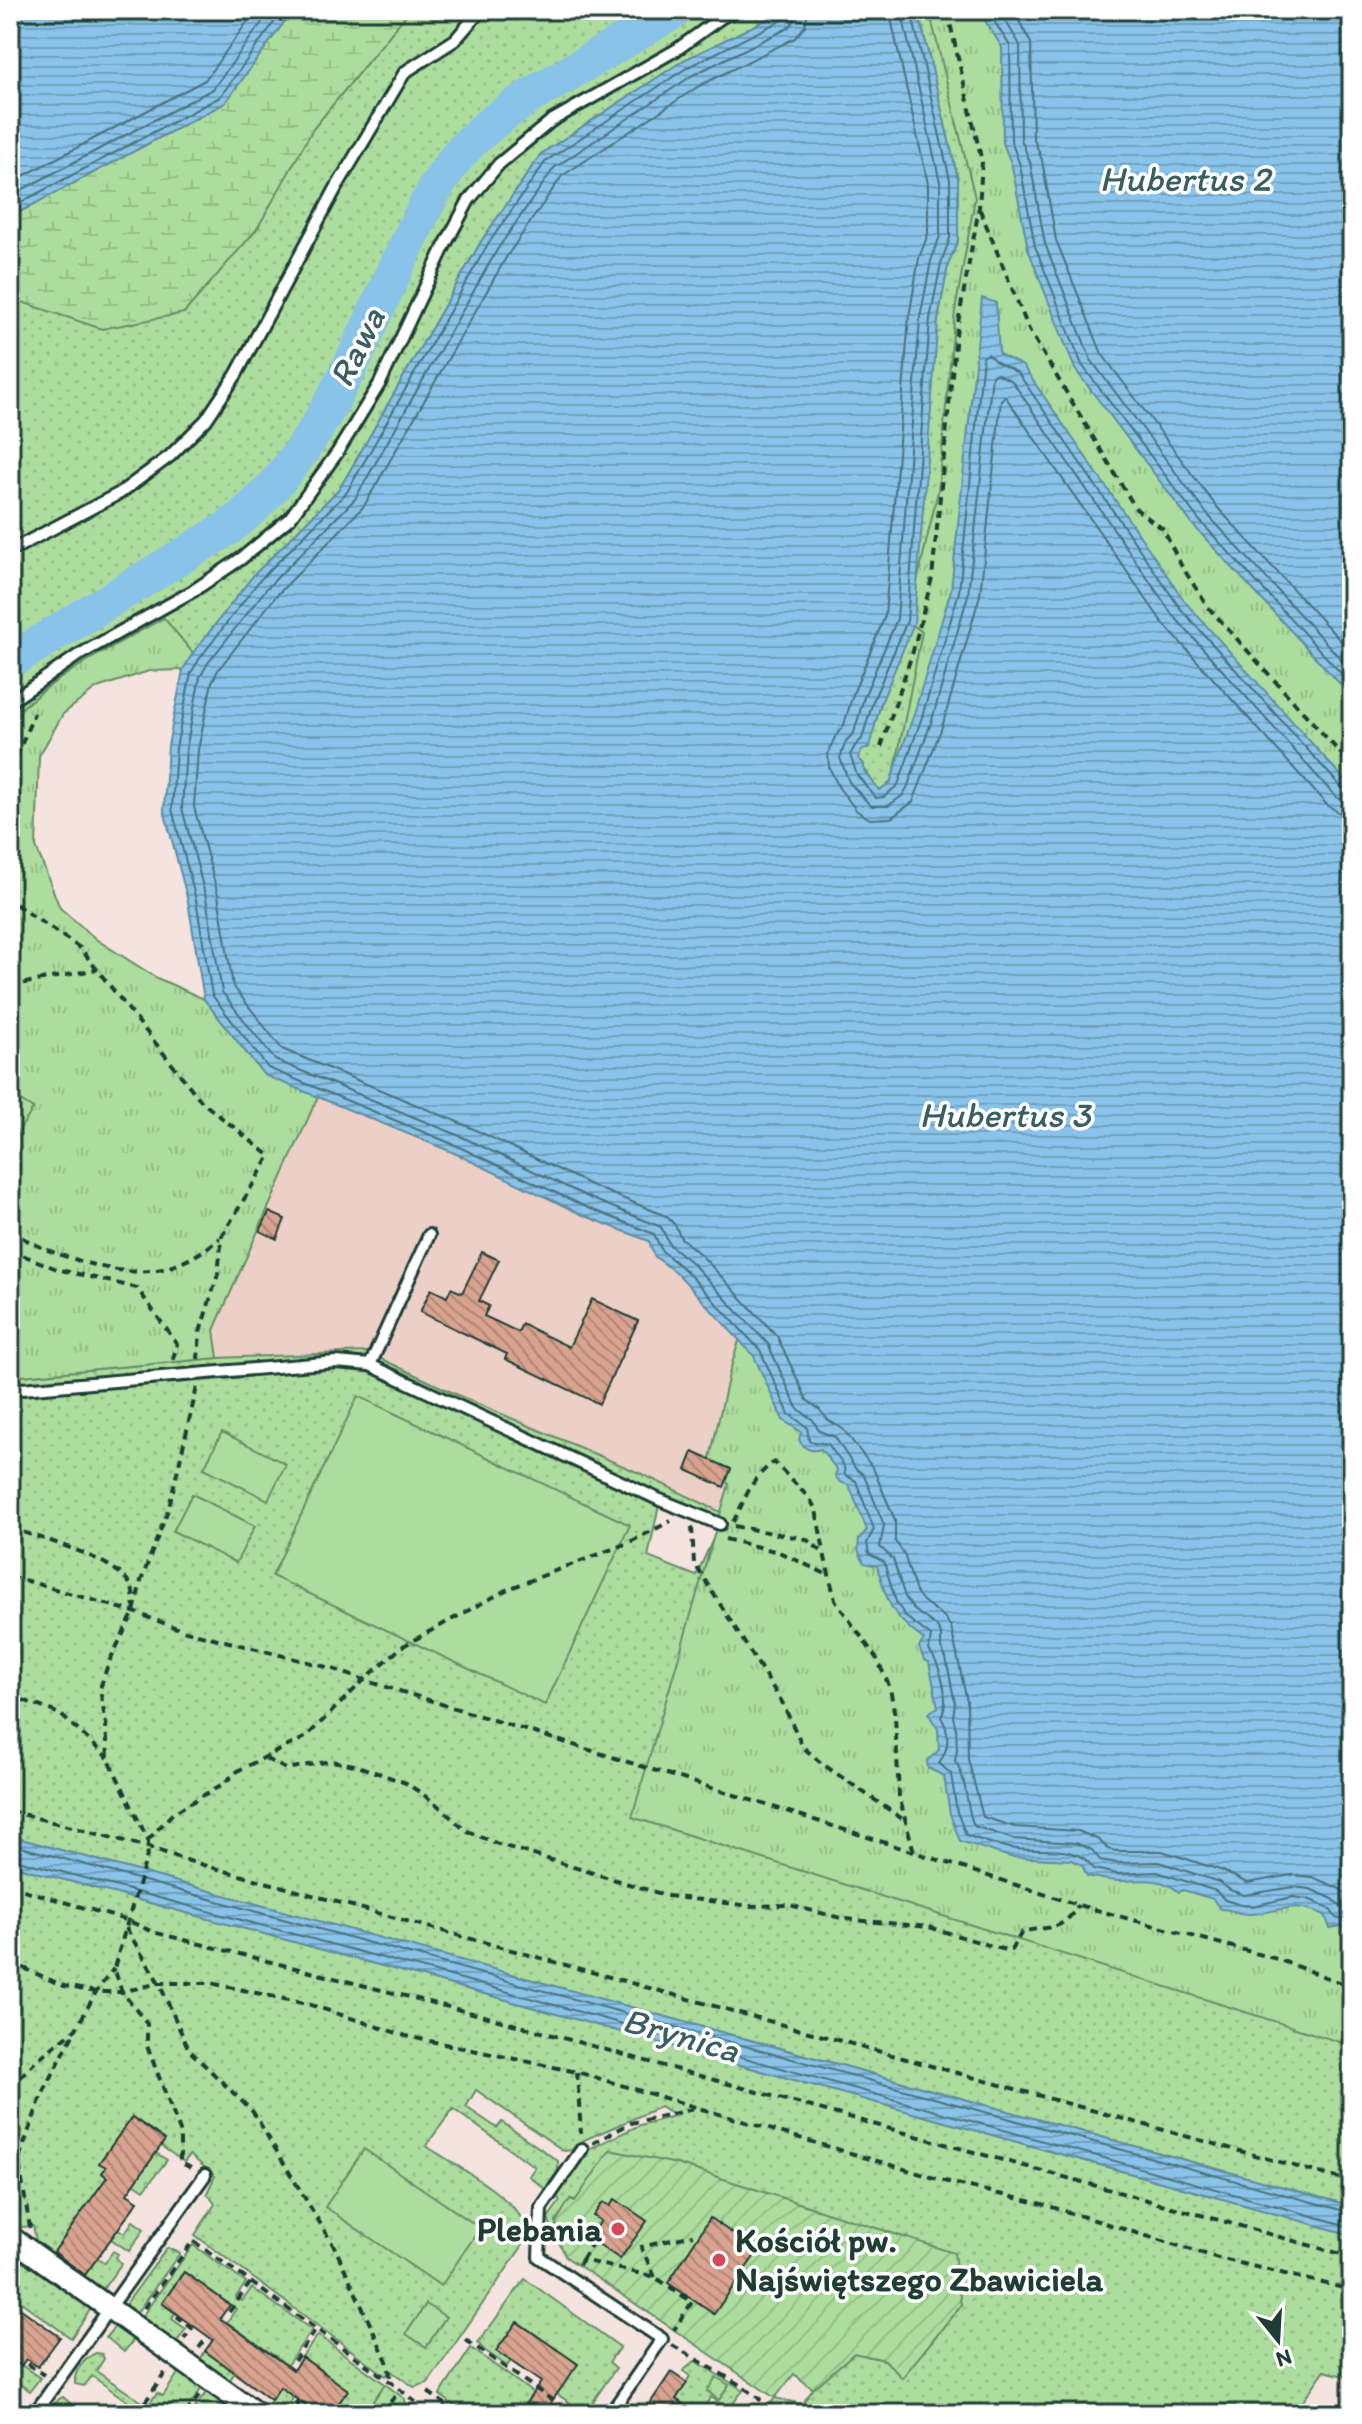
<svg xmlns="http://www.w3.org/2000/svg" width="1362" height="2424" font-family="Itim,sans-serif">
<defs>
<pattern id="grass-dots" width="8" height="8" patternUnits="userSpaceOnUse" patternTransform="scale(2)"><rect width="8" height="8" fill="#addd9e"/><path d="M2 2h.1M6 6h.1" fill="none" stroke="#94bf89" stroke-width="1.8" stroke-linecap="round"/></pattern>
<pattern id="wetland-marsh" width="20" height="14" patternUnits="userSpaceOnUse" patternTransform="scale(2)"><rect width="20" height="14" fill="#addd9e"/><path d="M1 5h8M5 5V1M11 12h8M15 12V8" fill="none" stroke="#94bf89"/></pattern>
<pattern id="park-tufts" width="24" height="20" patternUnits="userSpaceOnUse" patternTransform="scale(2)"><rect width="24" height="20" fill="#addd9e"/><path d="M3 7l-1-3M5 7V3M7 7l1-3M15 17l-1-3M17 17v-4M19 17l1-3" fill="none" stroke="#94bf89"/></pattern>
<pattern id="garden-furrows" width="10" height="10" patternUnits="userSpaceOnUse" patternTransform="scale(2)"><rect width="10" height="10" fill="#addd9e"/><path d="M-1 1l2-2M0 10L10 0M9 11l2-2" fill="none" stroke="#94bf89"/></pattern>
<pattern id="water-rules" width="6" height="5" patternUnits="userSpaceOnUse" patternTransform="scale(2)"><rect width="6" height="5" fill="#8ac3e9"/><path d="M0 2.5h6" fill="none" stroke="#70a0be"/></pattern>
<pattern id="building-back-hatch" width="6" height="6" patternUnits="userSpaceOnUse" patternTransform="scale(2)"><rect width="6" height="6" fill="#d9a390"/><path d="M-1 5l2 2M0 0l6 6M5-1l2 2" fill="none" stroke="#af8676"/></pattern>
</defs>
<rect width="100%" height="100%" fill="#f4e3de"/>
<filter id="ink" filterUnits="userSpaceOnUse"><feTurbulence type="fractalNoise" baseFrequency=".0125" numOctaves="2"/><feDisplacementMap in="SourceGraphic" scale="16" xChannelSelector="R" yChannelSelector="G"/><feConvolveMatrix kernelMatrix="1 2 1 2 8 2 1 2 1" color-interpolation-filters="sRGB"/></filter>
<g filter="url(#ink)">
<polygon fill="#ecd0c7" points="318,1096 452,1152 583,1215 650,1241 654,1256 679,1275 754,1356 729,1517 644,1475 462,1397 375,1354 367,1352 218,1358 214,1331"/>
<g fill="url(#grass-dots)" stroke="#668d69" stroke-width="2" fill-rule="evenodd">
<path d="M293 10H663C585 57 497 97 440 170L341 369 292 454 253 499 216 528 10 654V217L225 103Z"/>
<path d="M687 10H786L684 60 541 154 482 240 340 488 253 576 193 653 164 619C109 648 55 675 10 719V665L224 536 264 504 295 472 351 382 403 267 450 178 481 140 517 110Z"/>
<polygon points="918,10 978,10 1002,47 913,717 890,783 879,791 857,758 862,750 869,747 881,703 938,320 948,265 958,240 958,179"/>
<path d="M367 1352 462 1397 644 1475 729 1516 1352 1931V2206L10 1836V1377L218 1358ZM660 1500 720 1524 696 1576 648 1557Z"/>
<path d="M10 1865 463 1988 1352 2235V2378L1324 2371 1294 2414H762L775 2398 802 2404 814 2388 854 2353 885 2360 902 2377 961 2305 571 2199 556 2222V2231H553L548 2218 560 2201 557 2196 587 2150 640 2125 674 2116 660 2107 577 2143 572 2150 564 2151 476 2090 466 2107 497 2128 502 2122 558 2161V2171L545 2189 529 2176 535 2167 453 2109 426 2146C449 2161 517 2199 523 2223 525 2231 523 2239 521 2248L428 2383 414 2387 391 2371 386 2376 195 2235 215 2204 207 2193 215 2176 190 2155 184 2162 161 2146 164 2139 132 2117 100 2162 106 2167 102 2173 107 2177 53 2253 38 2249 33 2226 22 2227 10 2218Z"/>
<polygon points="156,2153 167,2160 144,2190 134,2183"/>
<polygon points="133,2221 144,2229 129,2251 111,2239 118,2229 125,2233"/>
<polygon points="193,2245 246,2283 236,2297 242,2301 252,2288 312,2330 287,2365 227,2322 236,2309 184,2272 162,2303 175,2313 172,2319 186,2329 175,2344 140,2319"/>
<polygon points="10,2247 92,2307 71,2338 10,2294"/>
<polygon points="167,2248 180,2253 135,2315 123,2308"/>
<polygon points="113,2251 118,2254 116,2257 121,2264 100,2293 73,2274 76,2269 85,2275 97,2258 105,2263"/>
<polygon points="525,2279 620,2347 609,2362 616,2368 585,2413 557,2394 577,2364 518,2322 496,2351 511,2361 507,2366 484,2350 478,2343"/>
<polygon points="117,2324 135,2338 124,2352 106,2337"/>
<polygon points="318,2335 385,2384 364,2414 331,2414 348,2390 302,2357"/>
<polygon points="471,2348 533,2393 518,2414 466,2414 440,2395"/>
<polygon points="205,2351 235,2372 230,2380 223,2380 199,2362"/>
<path d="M96 2353 102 2354 104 2359 96 2371 142 2402 138 2409 92 2376 84 2386 75 2384C73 2371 85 2358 96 2353Z"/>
<polygon points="11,2358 40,2378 30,2391 10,2377"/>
<polygon points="695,2361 743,2390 731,2406 725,2407 711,2397 699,2414 676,2399 690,2376 683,2371"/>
<polygon points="177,2367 204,2385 184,2414 166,2414 150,2403 157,2393 163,2396 179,2372"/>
<polygon points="280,2387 294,2397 289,2404 303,2414 272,2414 265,2409"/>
<polygon points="209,2388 245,2414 191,2414"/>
<polygon points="63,2397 71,2404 64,2414 47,2414 59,2399"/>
</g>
<polygon fill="url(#wetland-marsh)" stroke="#668d69" stroke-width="2" points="293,10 410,10 313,129 257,229 184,313 102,329 10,298 10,217 225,103"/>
<g fill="url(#park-tufts)" stroke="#668d69" stroke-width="2">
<polygon points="929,10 1352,10 1352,2046 632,1817 729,1484 708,1467 729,1374 864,926 922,632 908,621 938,491 955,311 975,198"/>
<path d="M164 618 193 653 183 670 149 671 97 688 63 714 39 756 36 847 60 908 97 940 157 978 204 999 264 1075 318 1096 214 1330 218 1358 10 1377V719C55 675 110 648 164 618Z"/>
<polygon points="716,2377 729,2385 719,2400 707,2391"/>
<polygon points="385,2384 405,2399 407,2414 364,2414"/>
</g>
<polygon fill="url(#garden-furrows)" stroke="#668d69" stroke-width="2" points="610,2150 677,2164 954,2253 961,2305 902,2378 885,2360 854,2353 813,2389 794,2374 775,2398 566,2257 559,2242 556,2222 570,2199 575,2201"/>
<g fill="#addd9e" stroke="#668d69" stroke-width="2">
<polygon points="10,1094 33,1109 10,1144"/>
<polygon points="358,1396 630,1525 545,1705 272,1576"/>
<polygon points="222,1432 286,1464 268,1500 204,1468"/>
<polygon points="192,1494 255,1526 236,1563 173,1531"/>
<polygon points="364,2149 480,2228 441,2286 325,2207"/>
<polygon points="426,2304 446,2317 426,2347 406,2334"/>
</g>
<g fill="url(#water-rules)" stroke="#5f8da1" stroke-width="2">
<polygon points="10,10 293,10 225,103 10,217"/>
<path d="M786 10H918L958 179V240L948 265 938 320 914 623 881 703 869 747 862 750 858 758 864 764V771L879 790 890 783 913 717 951 590 982 298 996 303 999 354 1023 366 1186 603 1352 788V1931L1341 1926 1330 1928 1325 1915C1289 1899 1285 1912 1251 1914 1239 1914 1231 1909 1220 1909L1213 1899 1183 1890 1179 1892C1161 1876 1142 1881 1119 1881 1108 1881 1097 1878 1087 1876L1082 1865 1072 1860 1010 1857 960 1841 950 1814 944 1776 928 1768 927 1761 939 1750 938 1729 928 1713 938 1707 929 1662 924 1660 919 1647 924 1640C890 1614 889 1606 877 1566L864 1563 858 1550 859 1539 867 1530 849 1485 840 1482 835 1476 837 1470 821 1449C811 1452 805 1450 799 1440L801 1432 783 1420 754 1356 679 1275 654 1256 649 1241 583 1215 452 1152 264 1075 204 999 188 901 164 810 168 746 183 670 193 653 253 576 340 488 482 240 541 154 684 60Z"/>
<polygon points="978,10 1352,10 1352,697 1193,525 1075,369 1028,249 1012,166 1003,143 1002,47"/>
<polygon points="10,1836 1352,2206 1352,2235 463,1988 10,1865"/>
</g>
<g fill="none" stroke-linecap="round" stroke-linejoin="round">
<g stroke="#4a737c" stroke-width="2">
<path d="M786 10 782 20 688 67 546 161 488 244 347 492 259 581 200 658 191 673 176 748 172 809 196 900 212 995 268 1068 455 1145 586 1207 654 1234 662 1251 685 1270 760 1350 789 1414 807 1427 809 1441 828 1444 844 1466 845 1475 856 1481 874 1529 867 1543 869 1554 884 1562 896 1602 906 1617 931 1636 929 1650C940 1664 951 1700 941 1717 951 1734 949 1749 939 1763L951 1774 957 1812 966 1835C980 1840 995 1845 1010 1848 1037 1854 1076 1841 1094 1869L1117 1874 1157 1872 1216 1891 1225 1900 1241 1905 1252 1906 1293 1897 1308 1899 1329 1908 1336 1918 1352 1922"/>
<path d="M796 10 794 21 788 28 693 75 554 168 497 250 355 499 267 588 208 663 200 677 186 749 182 808 206 898 222 992 275 1060 460 1136 590 1198 661 1227 670 1245 692 1263 768 1344 797 1408 813 1420 819 1431 835 1437 855 1468 864 1475 884 1525 880 1547 893 1559 905 1597 913 1609 936 1626 941 1634V1648L946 1658 955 1703 953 1717 956 1728 957 1750 955 1761C968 1779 965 1806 974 1826L1013 1839 1076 1843 1092 1850 1100 1860 1117 1863 1159 1862 1219 1882 1230 1890 1244 1895 1293 1887 1310 1889 1333 1899 1342 1908 1352 1911"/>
<polyline points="808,10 805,26 795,38 699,86 562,176 507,256 364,506 276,596 218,670 212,682 198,750 194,807 218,895 233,986 282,1049 465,1125 595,1187 666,1216 675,1225 681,1238 701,1255 777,1336 807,1400 820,1410 828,1420 843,1429 873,1468 895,1520 895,1541 904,1554 916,1592 923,1601 944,1617 951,1627 967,1701 968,1759 983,1817 1015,1827 1078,1831 1099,1840 1108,1849 1117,1851 1162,1851 1223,1871 1247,1883 1292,1875 1312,1877 1338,1888 1352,1898"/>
<polyline points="889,10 928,184 928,234 919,258 909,317 885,616 853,694 844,725 835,737 828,754 829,767 839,788 857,811 870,819 891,818 913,802 942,727 980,595 1001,400 1005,396 1162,622 1327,805 1338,812 1352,815"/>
<polyline points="901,10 940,182 940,236 931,261 920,318 897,619 864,697 854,733 846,741 840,758 849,782 871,806 888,806 902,796 907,788 931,723 968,595 992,376 996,373 1012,381 1172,614 1335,796 1343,801 1352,803"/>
<polyline points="911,10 950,180 950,238 941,263 930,319 907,621 873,701 862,739 855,746 850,755 857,775 876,798 884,797 898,785 921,720 959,592 983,357 988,354 995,361 1018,373 1180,608 1343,789 1352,793"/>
<polyline points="987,10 1010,46 1011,141 1020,165 1035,246 1082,365 1199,520 1352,685"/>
<polyline points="999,10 1020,45 1021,139 1030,162 1045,244 1091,360 1207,514 1352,671"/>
<polyline points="1013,10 1031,43 1033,137 1042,160 1056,240 1102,354 1216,506 1352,653"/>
<polyline points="10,183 205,80 256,10"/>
<polyline points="10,196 213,89 271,10"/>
<polyline points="10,208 220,97 283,10"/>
<polyline points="10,1844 1352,2213"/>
<polyline points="10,1858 465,1980 1352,2227"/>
</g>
<path stroke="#8ac3e9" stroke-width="36" d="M10 661 228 528C318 462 358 346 405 249 422 214 437 179 463 150 492 117 534 94 571 72 606 51 641 31 676 10"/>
</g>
<g fill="url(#building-back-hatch)" stroke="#1f3d34" stroke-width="2">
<polygon points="269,1212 285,1219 277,1239 260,1231"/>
<polygon points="482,1252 499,1260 479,1301 489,1306 484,1316 518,1332 522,1324 569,1347 592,1299 638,1321 599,1404 505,1359 507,1354 420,1312 431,1289 447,1297 451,1288 462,1293"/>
<polygon points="693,1452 731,1469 724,1487 686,1470"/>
<polygon points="132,2117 165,2140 127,2194 138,2201 85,2275 54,2252 107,2177 102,2173 106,2167 99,2163"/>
<polygon points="615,2199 647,2221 620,2259 589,2238 601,2221 593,2216 603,2202 610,2206"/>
<polygon points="710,2218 758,2251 714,2314 668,2283"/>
<polygon points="184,2272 230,2305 220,2318 293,2370 302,2357 348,2390 331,2414 317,2414 280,2387 271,2400 205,2351 213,2340 162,2303"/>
<polygon points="10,2301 60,2337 38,2367 26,2359 21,2366 10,2357"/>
<polygon points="517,2322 578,2364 550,2404 563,2414 518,2414 541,2382 496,2351"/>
<polygon points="671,2372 687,2383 676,2399 697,2414 643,2414"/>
</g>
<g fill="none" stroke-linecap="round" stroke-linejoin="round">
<defs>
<g id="lane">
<polyline points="10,551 120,493 170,456 206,420 236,375 336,188 405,72 455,40 481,10"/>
<polyline points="10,702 77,656 193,591 242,558 290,518 337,453 380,383 444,247 469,200 499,164 551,121 676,50 722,17 737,10"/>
<polyline points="370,1365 429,1235"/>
<polyline points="10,1390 336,1362 370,1365 660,1500 720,1524"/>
<polyline points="582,2149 541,2208 539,2257 662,2339 610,2414"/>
<polyline points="34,2414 205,2175"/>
</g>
<polyline id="street" points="10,2237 257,2414"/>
</defs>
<use href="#lane" stroke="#1f3d34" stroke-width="16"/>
<use href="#street" stroke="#1f3d34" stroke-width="26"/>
<g stroke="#1f3d34" stroke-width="4" stroke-dasharray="8 6" stroke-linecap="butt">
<polyline points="980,210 1029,330 1136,509 1163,529 1181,565 1208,607 1352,766"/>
<polyline points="881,747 913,651 932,578 956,334 979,208 982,162 947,10"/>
<polyline points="10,798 13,766 34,713"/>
<polyline points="10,891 18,906 80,948 202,1102 270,1156 222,1236 218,1274 200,1332 198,1359"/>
<polyline points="10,986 98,969"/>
<path d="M10 1230C31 1244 53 1253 77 1260 134 1278 172 1278 220 1238"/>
<polyline points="10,1250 57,1269 137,1288 177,1344 172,1363"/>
<path d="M733 1522C747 1497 749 1480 774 1462L810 1499 816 1510 824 1551"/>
<polyline points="734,1526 806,1539 824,1553 835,1600 877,1659 890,1688 895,1716 899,1796 914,1852"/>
<polyline points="692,1527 694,1563 782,1702 803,1747 821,1763 904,1820"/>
<path d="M10 1528C39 1538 121 1559 132 1588 134 1593 133 1602 134 1607"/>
<polyline points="725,1539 779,1552 828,1575"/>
<polyline points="10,1576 134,1612 182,1630 327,1667 364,1680 403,1646 508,1589 628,1543 671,1521"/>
<polyline points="10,1695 60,1714 108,1758"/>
<path d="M266 1759 286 1769 331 1761 355 1765 406 1783 434 1802 465 1830 498 1844 668 1896 751 1906 789 1905 845 1919 929 1927 1005 1950H1011L1022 1932C1049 1925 1062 1933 1078 1905"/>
<polyline points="10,1811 148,1847 189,1861 1352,2182"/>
<polyline points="148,1840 173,1813 223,1784 239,1770 306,1737 364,1680 802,1816 1078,1905 1277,1959 1352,1987"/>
<polyline points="10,1886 129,1921 153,1932 484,2016 1352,2257"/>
<polyline points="126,1928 159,1983 189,2050 253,2112 335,2248 387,2361 392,2383"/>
<polyline points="10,1962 64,1986 96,1992 122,1992 159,1983 211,1983 311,2005 406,2036 577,2072 948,2182 1042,2204 1218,2258 1352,2290"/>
<polyline points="577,2072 581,2134"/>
<polyline points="10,2087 39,2058 76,2029 96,1992 114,1968"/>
<polyline points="10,2110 30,2228"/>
<polyline points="593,2143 631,2123 694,2109"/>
<polyline points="19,2158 41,2097 75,2031"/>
<polyline points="191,2168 180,2162 180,2131 147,2046 147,2024 122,1992 114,1968 148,1852 148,1840 108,1758 106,1724 100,1689 108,1664 134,1612 141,1581 169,1507 197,1387"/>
<polyline points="10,2202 25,2200"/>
<polyline points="582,2260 592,2243"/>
<polyline points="579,2265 582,2260 655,2277 692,2302 674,2330"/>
<polyline points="655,2277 641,2247 693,2235"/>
<polyline points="144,2308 193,2241 392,2383 419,2405"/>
<polyline points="229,2312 251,2282"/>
<polyline points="180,2316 178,2318 192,2328 184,2339"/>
<polyline points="466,2340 572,2414"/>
<polyline points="672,2345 742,2386 760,2399 750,2414"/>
<polyline points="199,2348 208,2336"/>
<polyline points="294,2361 316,2329"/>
<polyline points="27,2364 44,2375"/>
<polyline points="428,2392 459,2414"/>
<polyline points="10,2399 14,2398 23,2405"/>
<polyline points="298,2400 296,2403 308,2414"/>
<polyline points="145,2403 161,2414"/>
<polyline points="137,2414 165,2373"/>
<polyline points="186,2414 199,2396"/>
<polyline points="389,2414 386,2408 400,2389"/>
</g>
<use href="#lane" stroke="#fff" stroke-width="10"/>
<use href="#street" stroke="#fff" stroke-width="20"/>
</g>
</g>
<g fill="#d1495b" stroke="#fff" stroke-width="3">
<circle cx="618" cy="2229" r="8"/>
<circle cx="719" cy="2260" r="8"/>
</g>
<g text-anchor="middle" stroke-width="7" stroke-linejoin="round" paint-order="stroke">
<g font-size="34" font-weight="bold" fill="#1f3d34" stroke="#fff" text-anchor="end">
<text x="602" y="2241">Plebania</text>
<text x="735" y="2252" text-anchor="start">Kościół pw.<tspan x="735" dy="39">Najświętszego Zbawiciela</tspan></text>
</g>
<g font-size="36" font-style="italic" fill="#3a5e61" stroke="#fff">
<text x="1185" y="191">Hubertus 2</text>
<text transform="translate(356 347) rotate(-64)" y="13">Rawa</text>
<text x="1005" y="1127">Hubertus 3</text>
<text transform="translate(681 2034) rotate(16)" y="13">Brynica</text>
</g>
</g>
<rect width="1362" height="2424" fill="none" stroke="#fff" stroke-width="40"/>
<rect x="20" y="20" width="1322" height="2384" fill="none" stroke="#1f3d34" stroke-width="3" filter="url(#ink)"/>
<g transform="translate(1278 2340) rotate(162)" stroke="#ffffff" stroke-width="6" paint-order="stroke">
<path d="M0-6L14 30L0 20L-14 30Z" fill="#1f3d34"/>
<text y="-12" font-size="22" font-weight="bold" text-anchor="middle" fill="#1f3d34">N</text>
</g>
</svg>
